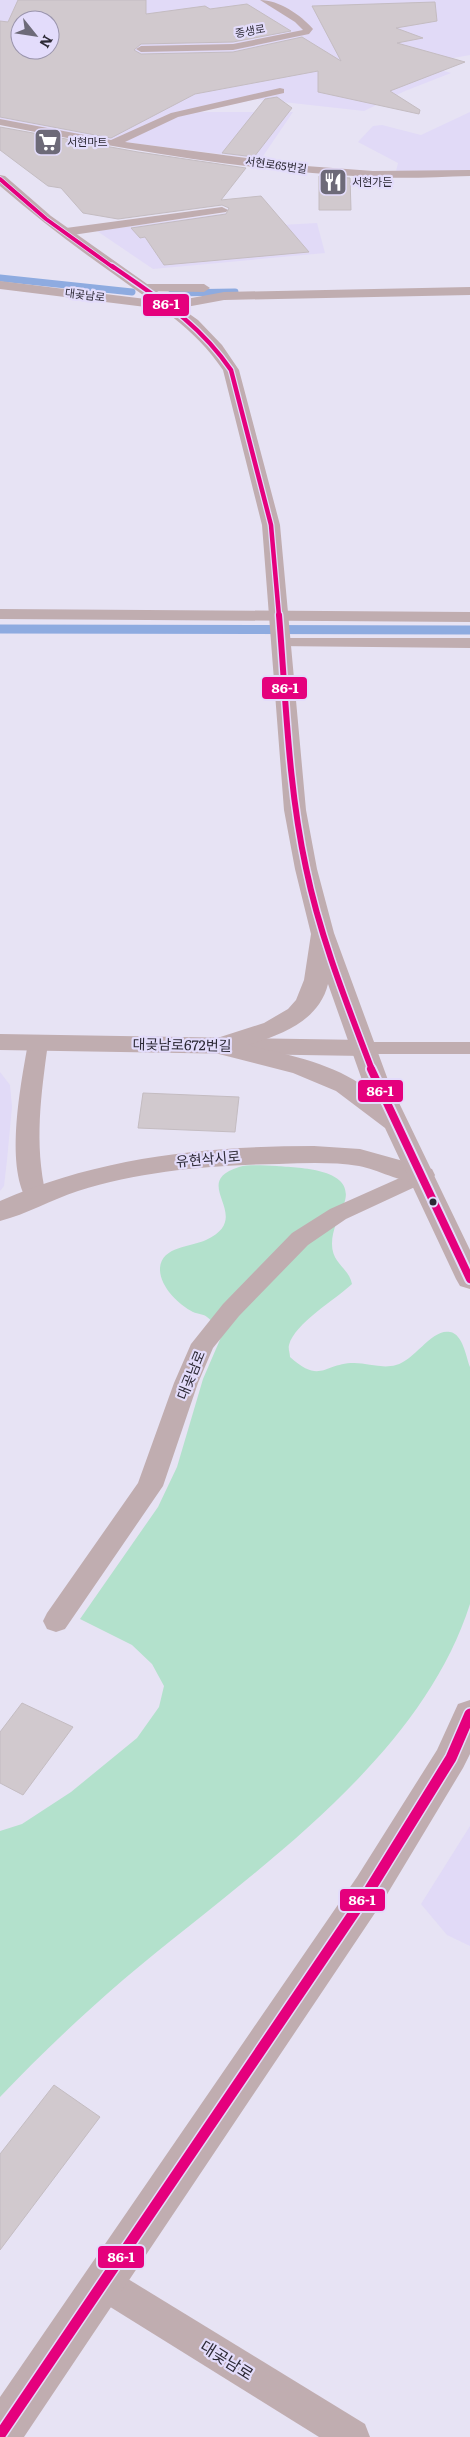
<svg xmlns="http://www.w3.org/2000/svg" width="470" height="2437" font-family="Literata,'Noto Sans KR',serif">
<rect width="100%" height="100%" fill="#e7e3f4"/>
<g fill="#e1daf7" fill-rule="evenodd">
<path d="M0 0H470V55L420 64 451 73 405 91 364 111 256 99 198 112H293L261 159 108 140 0 120ZM20 20H50V50H20Z"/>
<polygon points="470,112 470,171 396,171 398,163 358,142 373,126 382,125 421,135"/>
<polygon points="233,212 263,226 317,223 325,253 153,269 97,231"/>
<polygon points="0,1072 10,1085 12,1107 7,1160 4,1186 0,1191"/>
<polygon points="470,1826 470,1946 447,1935 421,1904"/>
</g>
<path fill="#b3e1cc" d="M277 1166C299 1168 357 1168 344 1204 339 1218 332 1229 332 1244 332 1264 349 1268 352 1284 335 1300 295 1323 289 1345 288 1349 290 1353 290 1357 321 1385 324 1363 354 1363 368 1363 382 1369 396 1365 415 1360 432 1328 450 1332 463 1334 466 1357 470 1367V1604C419 1764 246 1876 123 1980 80 2017 39 2056 0 2097V1831L22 1824 71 1792 137 1738 159 1707 164 1686 152 1664 132 1645 80 1619 158 1507 177 1467 203 1379 222 1335C217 1329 213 1321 207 1317 204 1314 198 1314 193 1312 179 1305 159 1286 160 1268 162 1246 191 1247 206 1240 257 1216 187 1183 239 1167 250 1164 265 1166 277 1166Z"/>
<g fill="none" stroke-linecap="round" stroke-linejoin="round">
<g stroke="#8eabe0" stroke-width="7">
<polyline points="0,278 132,292"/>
<polyline points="172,293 235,292"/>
</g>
<polyline stroke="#8eabe0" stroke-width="9" points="0,629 470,630"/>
</g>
<g fill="#d1c9ce" stroke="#c4bcc1" fill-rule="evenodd">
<path d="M18 0H146V14L205 6 210 9 247 4 291 31 233 42 141 44 134 50 141 54 233 52 302 37 341 61 312 6 435 2 437 21 396 28 423 38 397 43 465 62 390 91 420 110 419 114 318 92V71L195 94 111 138 0 117V21L8 22ZM20 20H50V50H20Z"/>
<polygon points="277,97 292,108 254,157 222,153 265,99"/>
<polygon points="0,127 138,152 246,168 221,200 261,196 309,252 164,265 145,237 140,238 131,228 226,214 229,208 222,205 118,219 83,213 61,188 48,186 0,150"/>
<polygon points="319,176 350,178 351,210 319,210"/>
<polygon points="143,1093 239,1097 235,1132 138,1128"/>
<polygon points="22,1703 73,1727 23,1795 0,1783 0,1732"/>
<polygon points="54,2085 100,2117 0,2250 0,2154"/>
</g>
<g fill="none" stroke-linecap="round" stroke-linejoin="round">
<g fill="#c0adb0" fill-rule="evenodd">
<path d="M260 0C279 0 301 15 313 29L309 34 233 50 141 52 136 49 141 46 233 44 303 30 295 22Z"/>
<path d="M280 88 284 89V93L178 117 125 142 306 166 373 171 470 170V176C437 177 404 179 371 177 247 171 122 149 0 125V119L111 140 171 113Z"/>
<polygon points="222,207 228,210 226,212 66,236 60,232 66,228"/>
<polygon points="0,281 170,302 224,292 470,287 470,295 224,300 170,310 0,289"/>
<polygon points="145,284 204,284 210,288 204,292 141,291 139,288"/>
<polygon points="0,609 470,612 470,622 0,619"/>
<polygon points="281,638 470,638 470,648 275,646 273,643 275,640"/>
<path d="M38 1037 45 1038 48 1043C41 1095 34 1143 46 1195L43 1200 35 1203 27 1200C5 1164 21 1083 28 1043L31 1038Z"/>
<polygon points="364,1042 470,1042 470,1054 364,1054 357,1053 354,1048 357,1043"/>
<polygon points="422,1168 430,1170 433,1175 430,1180 346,1219 308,1245 239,1316 213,1348 198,1383 163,1486 65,1629 56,1632 47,1629 43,1621 47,1613 138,1483 174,1383 191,1344 223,1304 292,1233 330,1209"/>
<polygon points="103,2266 115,2271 365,2424 370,2437 319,2437 91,2295 86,2283 91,2271"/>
</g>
<g fill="#c0adb0" fill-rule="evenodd">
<polygon points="0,1034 364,1040 373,1042 377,1048 373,1054 364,1056 0,1050"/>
<path d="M314 1146 360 1149 432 1169 435 1175 432 1181C409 1188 381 1170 359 1166 333 1162 306 1163 279 1164 212 1165 142 1171 78 1191 51 1200 27 1214 0 1221V1201C100 1157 206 1146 314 1146Z"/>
</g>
<g fill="#c0adb0" fill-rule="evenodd">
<path d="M0 175 5 176 51 216 198 320 222 345 239 370 280 525 306 810 317 869 334 933 388 1080 470 1250V1289L460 1286 456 1279 385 1128 336 1091 293 1073 211 1052 207 1046 211 1040 264 1023 288 1009 296 1000 304 980 311 934 295 869 284 810 262 525 223 370C194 327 156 305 115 275 75 247 37 218 0 186ZM328 984 362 1080 366 1088C333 1063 288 1055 248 1045 281 1035 319 1021 328 984Z"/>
<polygon points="470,1700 470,1754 463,1768 383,1901 24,2437 0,2437 0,2397 357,1877 437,1750 458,1704"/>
</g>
<defs>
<polyline id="bus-1-far4" points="0,179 46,219 114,268"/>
<path id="bus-1-far3" d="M112 266C159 299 198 322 231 370L271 525 279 616"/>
<path id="bus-1-far2" d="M279 615C286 699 288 785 306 868 320 937 347 1004 372 1070"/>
<polyline id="bus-1-far1" points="371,1069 470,1279"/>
<polyline id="bus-1" points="0,2435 370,1889 451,1758 470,1714"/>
</defs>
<use href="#bus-1-far4" stroke="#e3dcfb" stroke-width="5.5"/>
<use href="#bus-1-far3" stroke="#e3dcfb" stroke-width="7"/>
<use href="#bus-1-far2" stroke="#e3dcfb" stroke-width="9"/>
<use href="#bus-1-far1" stroke="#e3dcfb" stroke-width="12"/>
<use href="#bus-1" stroke="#e3dcfb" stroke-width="14"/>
<use href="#bus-1-far4" stroke="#e5007d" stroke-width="4"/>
<use href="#bus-1-far3" stroke="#e5007d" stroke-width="4.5"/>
<use href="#bus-1-far2" stroke="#e5007d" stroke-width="6"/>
<use href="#bus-1-far1" stroke="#e5007d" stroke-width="8"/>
<use href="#bus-1" stroke="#e5007d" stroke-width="11"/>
</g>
<defs>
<symbol id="supermarket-square" viewBox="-11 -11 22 22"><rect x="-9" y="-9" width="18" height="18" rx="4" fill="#6d6a78" stroke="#e3dcfb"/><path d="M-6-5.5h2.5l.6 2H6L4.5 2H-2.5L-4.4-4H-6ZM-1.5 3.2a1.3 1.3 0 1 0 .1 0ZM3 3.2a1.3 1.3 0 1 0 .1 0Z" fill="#fff"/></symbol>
<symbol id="restaurant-square" viewBox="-11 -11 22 22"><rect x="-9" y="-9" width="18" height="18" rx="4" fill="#6d6a78" stroke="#e3dcfb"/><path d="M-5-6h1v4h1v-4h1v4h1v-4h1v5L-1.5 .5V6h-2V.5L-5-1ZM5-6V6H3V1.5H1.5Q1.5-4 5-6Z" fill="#fff"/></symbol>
</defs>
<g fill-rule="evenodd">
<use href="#supermarket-square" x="32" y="126" width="32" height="32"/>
<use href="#restaurant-square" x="317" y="166" width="32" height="32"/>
</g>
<circle fill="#2c2935" stroke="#e3dcfb" stroke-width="2" cx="433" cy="1202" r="4.5"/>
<g text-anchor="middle" stroke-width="4.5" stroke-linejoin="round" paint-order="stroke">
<g font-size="11" fill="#2c2935" stroke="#e3dcfb">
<text transform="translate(250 31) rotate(-10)" y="4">종생로</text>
<text transform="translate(276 165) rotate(8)" y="4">서현로65번길</text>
<text transform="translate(85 295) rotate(7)" y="4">대곶남로</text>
</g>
<g font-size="11" fill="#2c2935" stroke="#e3dcfb" text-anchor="start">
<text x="67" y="146">서현마트</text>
<text x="352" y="186">서현가든</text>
</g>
<g font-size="14" fill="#2c2935" stroke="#e3dcfb">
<text transform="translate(182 1045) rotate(1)" y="5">대곶남로672번길</text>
<text transform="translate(208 1159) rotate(-5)" y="5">유현삭시로</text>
<text transform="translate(191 1375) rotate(-68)" y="5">대곶남로</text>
</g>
<g font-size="16" fill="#2c2935" stroke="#e3dcfb">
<text transform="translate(227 2360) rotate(32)" y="6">대곶남로</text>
</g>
</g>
<g stroke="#e3dcfb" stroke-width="2">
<rect x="142" y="293" width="48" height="24" rx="5" fill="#e5007d"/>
<rect x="261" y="676" width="47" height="24" rx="5" fill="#e5007d"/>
<rect x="357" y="1079" width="47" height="24" rx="5" fill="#e5007d"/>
<rect x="339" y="1888" width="47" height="24" rx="5" fill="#e5007d"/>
<rect x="97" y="2245" width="48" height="24" rx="5" fill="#e5007d"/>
</g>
<g font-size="14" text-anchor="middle" font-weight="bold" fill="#fff">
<text x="166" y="309">86-1</text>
<text x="285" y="693">86-1</text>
<text x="380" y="1096">86-1</text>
<text x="362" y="1905">86-1</text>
<text x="121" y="2262">86-1</text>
</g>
<g transform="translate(35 35) rotate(120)"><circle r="24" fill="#e3dcfb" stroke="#9a94ac"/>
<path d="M0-4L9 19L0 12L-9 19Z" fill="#6d6a78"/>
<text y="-8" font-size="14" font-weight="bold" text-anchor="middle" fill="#2c2935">N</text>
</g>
</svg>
